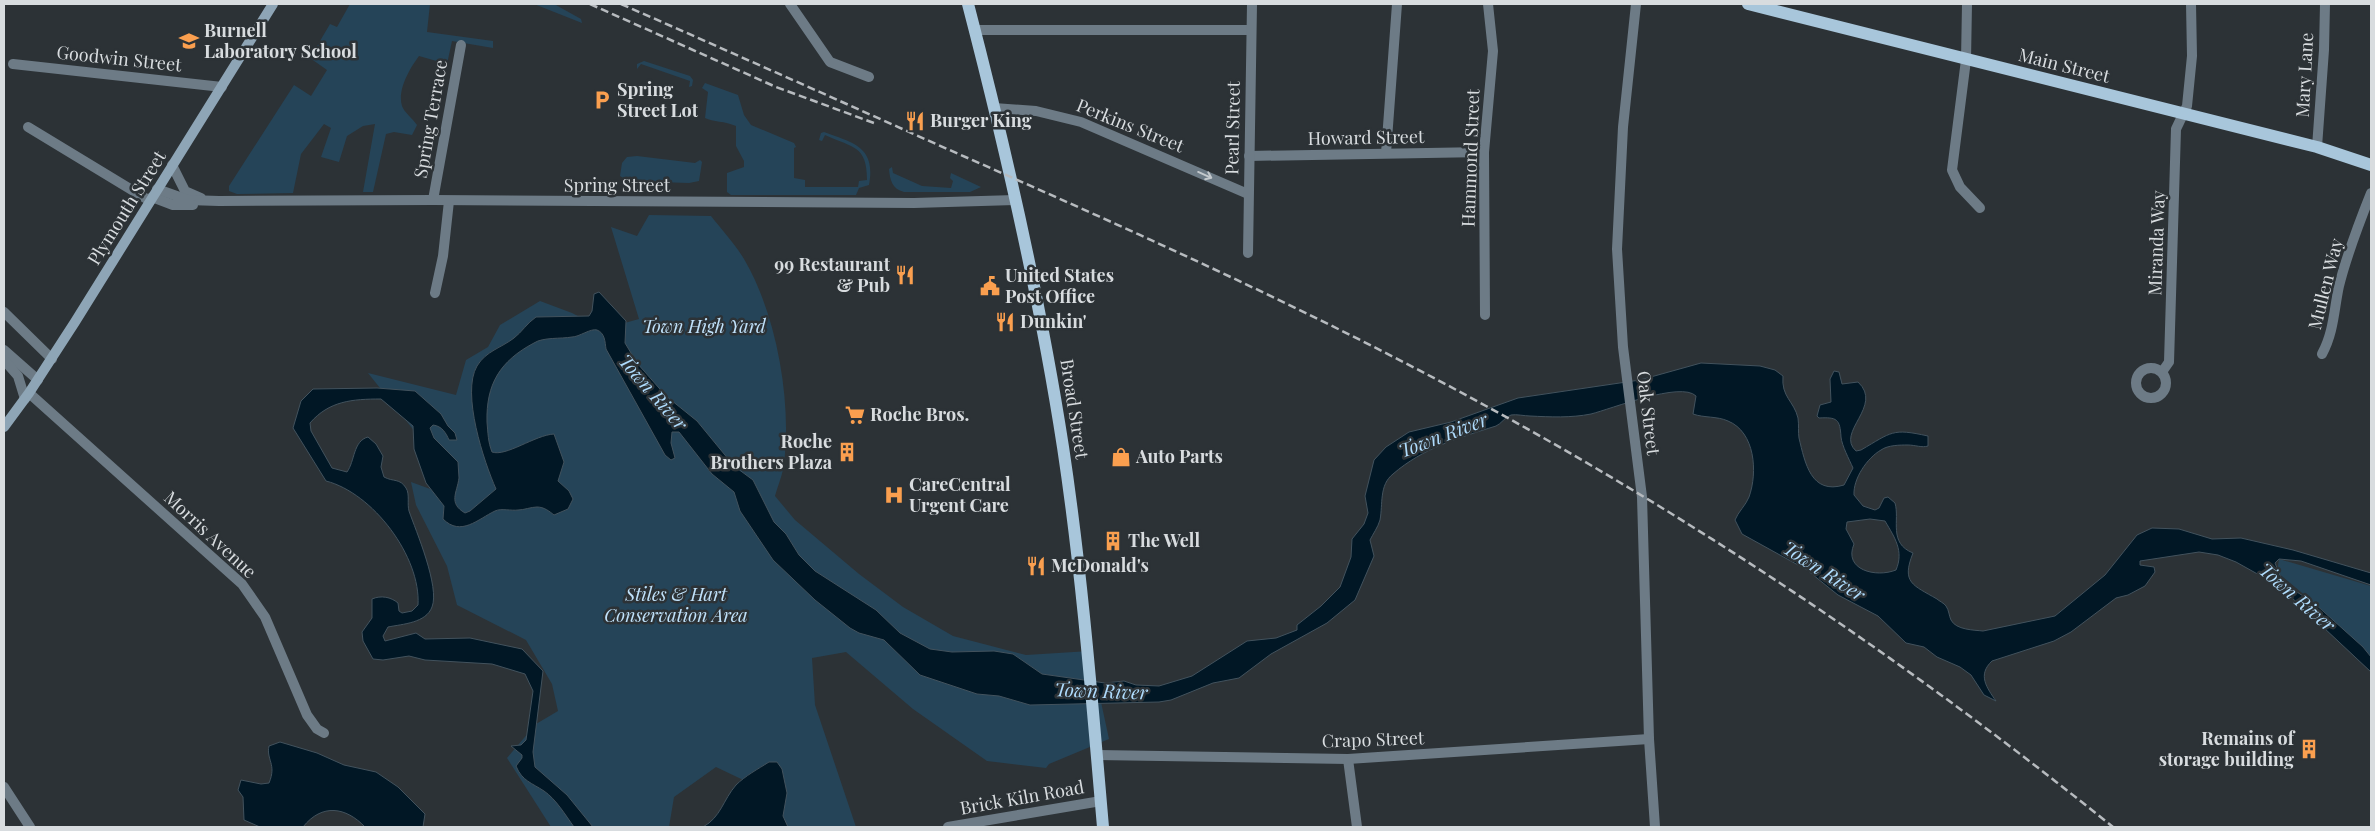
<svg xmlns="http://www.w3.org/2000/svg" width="2375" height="831" font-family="'Playfair Display',serif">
<rect width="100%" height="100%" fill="#2c3236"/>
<g fill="#254458">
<path d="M350 4H430L427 32 493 41V48L452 41 447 64 419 56C410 68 397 90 402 106 404 112 413 119 417 125L412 135 394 132 386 134 373 192H363L375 124 363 126 347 136 339 162 321 157 331 128 324 124 301 154 293 193 237 194 229 191V186L294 85 311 96 327 70 310 58 330 24 337 27Z"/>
<polygon points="534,4 554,4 581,19 582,23"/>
<polygon points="644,61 690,76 693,80 692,86 689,87 690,81 641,64 637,69 637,64"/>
<path d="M705 83 738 95 744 115 751 125 794 143 796 147 794 148V178L805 180V187H858L859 181 867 180C867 145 853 148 825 135L822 141 819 140 821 133 824 132C854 143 876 147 869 185L859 188 856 195H731L727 192V173L744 167V161L736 146V126C725 121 713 122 705 118L708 92 702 88Z"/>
<polygon points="637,156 695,163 700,160 702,162 699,181 689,183 628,181 620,176 622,163 627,157"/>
<path d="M892 167 893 173 922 186 951 188 953 181 950 178 951 173 981 187 970 192H904C892 189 890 180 889 169Z"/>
<path d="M649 215 711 216C722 230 735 244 744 259 776 313 792 400 784 463 783 474 778 485 775 496L795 520 859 574 903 607 953 636 1026 655 1090 651 1109 739 1049 764 1046 768 987 761 913 709 846 652 812 658 815 705 856 827H764L758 787 716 767 674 797 669 827H551L507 758 536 724 558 711 552 684 526 640 457 605 447 566 416 505 411 482 433 490 428 448 368 373 456 395 466 360 488 347 500 325 540 301 572 313 603 329 639 319 611 227 637 236Z"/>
<polygon points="2279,559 2371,586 2371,657 2320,608 2277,572"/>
</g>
<g fill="#011725" stroke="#42525d" fill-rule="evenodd">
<path d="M599 292 626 321 625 343 637 363 666 396 697 421 734 466 753 480 774 522 786 534 799 555 815 571 876 610 900 633 930 649 952 652 994 651 1013 654 1042 674 1105 683 1124 681 1136 685 1159 686 1192 676 1247 641 1276 638 1297 630V625L1321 606 1340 587 1351 557 1352 539 1364 524 1368 513 1365 496 1374 460 1386 447 1409 432 1451 422 1518 398 1640 380 1701 363 1760 366 1775 370 1783 376C1781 397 1794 401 1798 418 1799 425 1798 432 1799 438 1805 463 1811 495 1844 485L1853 468C1849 459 1842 446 1841 437 1840 419 1837 417 1819 418L1817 416 1820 405 1831 402 1830 379 1834 371 1839 372 1842 384 1858 382C1884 406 1835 432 1856 451L1861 450C1892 432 1892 428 1928 436V446C1922 448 1915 445 1908 445 1900 445 1888 445 1881 450 1867 458 1853 479 1854 495L1863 506 1875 510 1879 508 1884 498 1888 497 1895 503C1900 520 1888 543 1913 553 1901 583 1913 585 1937 599 1939 601 1944 603 1946 606 1949 610 1949 616 1951 620 1956 630 1974 630 1983 631L2055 616 2105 575 2137 535 2152 528 2179 529 2212 539 2241 538 2293 550 2371 573V585L2301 561 2279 559 2275 563 2283 583 2314 603 2363 647 2371 657V672L2291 597 2270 581 2236 562 2218 555 2199 552 2140 561V565L2154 567 2155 572 2145 586 2128 595 2116 598 2071 632 2054 641 1992 661C1977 675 1987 688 1996 701L1984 695 1971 675 1960 667 1937 657 1924 647 1906 643 1878 616 1838 595 1807 570 1742 534 1735 520C1738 512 1746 505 1749 497 1758 472 1755 432 1728 421 1717 416 1704 418 1693 414L1696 396C1681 381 1611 409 1591 414 1571 418 1550 417 1530 416 1525 416 1516 414 1511 415 1505 417 1501 424 1496 426 1458 438 1423 448 1393 474 1379 485 1383 504 1380 520 1378 527 1373 534 1370 540L1374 556 1355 600 1327 623 1271 654 1239 678 1213 683 1171 700 1159 702 1030 705 999 696 977 694 920 675 884 640 859 633 850 628 815 600 773 560 740 511 734 492 712 474 679 432H672L671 443 675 458 671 460 665 455 606 349C605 342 605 333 597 330 591 328 579 337 572 337 561 339 543 337 534 343 500 361 486 384 487 422 488 433 488 442 492 452 506 457 535 435 554 434L564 462 558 481 569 491 573 499 568 509 554 515C549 511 544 507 537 507 531 507 524 510 518 510 511 511 501 508 495 511 478 519 461 537 443 519L444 506 426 483 414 449 413 426 381 399C352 399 329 401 310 423L311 431 332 468 347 472C355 461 353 441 368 437L376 444 383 456 381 467 384 477C393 482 400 478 406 488 410 494 407 504 409 511 416 531 440 587 432 607 426 623 403 624 388 627L383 636 385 641 416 633 425 639 470 638 522 649 543 671 533 752 535 767 567 795 593 827H574C566 816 556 799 544 791 532 783 522 781 516 766L522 758V755L511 746 521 745 526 740 533 691 525 674 492 664 425 660 409 656 383 660 373 659 363 641 362 632 372 618V599C381 595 391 597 398 603L399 611 402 613 412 611 418 605C421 557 373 493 326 481L293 428 301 401 313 389 377 388 415 391 441 414 448 426 455 433 457 440H449C446 433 442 426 433 425L430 428 434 438 458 462C458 467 459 473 459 478 457 493 448 503 465 513L470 511 496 489C484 462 461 393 477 366 486 351 501 348 514 338 522 332 527 323 536 317L589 316 592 311 594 294ZM1870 519 1885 521C1895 538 1904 551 1896 570 1876 578 1843 570 1854 544L1846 529 1847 522Z"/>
<path d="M280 742 317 753 344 765 376 772 398 787 425 814 423 827H365C346 807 322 803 303 827H260L244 820 243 797 238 790 241 780 261 784 269 783C277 764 266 760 269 746Z"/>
<path d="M769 762H777L782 769 787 793 783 816 788 827H703C721 817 723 800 736 785 745 776 758 769 769 762Z"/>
</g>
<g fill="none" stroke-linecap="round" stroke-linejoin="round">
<g stroke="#6d7b86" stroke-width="10">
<polyline points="790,4 830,62 869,77"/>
<polyline points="1636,4 1623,127 1617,249 1623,347 1642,497 1649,739 1655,827"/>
<polyline points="1967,4 1966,60 1952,170 1960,187 1980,208"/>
<polyline points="974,30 1251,30"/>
<polyline points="13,64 222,87"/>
<polyline points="994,108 1036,111 1081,122 1248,194"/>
<polyline points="28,127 150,201"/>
<polyline points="2317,147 2324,50 2325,4"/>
<polyline points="1386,153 1397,4"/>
<polyline points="1249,156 1484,152"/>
<polyline points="433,200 461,45"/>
<polyline points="1248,253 1252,4"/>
<polyline points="435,293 443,256 449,201"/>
<polyline points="4,312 52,359"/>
<polyline points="1485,315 1484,152 1493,51 1488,4"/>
<polyline points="4,350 38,380"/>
<path d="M2322 354C2334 332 2334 309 2339 286 2347 254 2359 223 2371 193"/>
<polyline points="4,360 18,376 25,399"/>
<circle cx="2151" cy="383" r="15"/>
<polyline points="2162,372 2169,362 2176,129 2187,106 2192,56 2191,4"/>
<polyline points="29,393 242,584 265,617 307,715 317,729 324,733"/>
<polyline points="1097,755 1348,759 1649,739"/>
<polyline points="1348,759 1357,827"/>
<polyline points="4,787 30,827"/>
<polyline points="948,827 1101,801"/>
</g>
<g stroke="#6d7b86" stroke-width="10">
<polyline points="172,165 185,191 201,198"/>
<polyline points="157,189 188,200 219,201 433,200 914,203 1015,200"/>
<polyline points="152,197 173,205 193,205"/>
</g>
<polyline stroke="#8ea5b6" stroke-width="10" points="4,427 29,393 75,322 273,4"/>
<g stroke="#a8c6db" stroke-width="12">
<path d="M968 4C1006 150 1040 298 1063 447 1082 573 1092 700 1103 827"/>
<polyline points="1748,4 2317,147 2371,165"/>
</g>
<g stroke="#b7bbbf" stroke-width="2.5" stroke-dasharray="8 4" stroke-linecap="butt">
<polyline points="590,4 776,87 874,123"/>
<path d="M621 4C726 50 831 97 936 144 1122 226 1307 308 1486 406 1708 527 1917 669 2113 827"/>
</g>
</g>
<defs><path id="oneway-shaft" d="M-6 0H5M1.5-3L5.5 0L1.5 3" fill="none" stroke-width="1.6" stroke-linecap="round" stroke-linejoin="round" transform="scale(1.25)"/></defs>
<use stroke="#c3c9cd" href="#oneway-shaft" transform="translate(1205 175) rotate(24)"/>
<defs>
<symbol id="university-bare" viewBox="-9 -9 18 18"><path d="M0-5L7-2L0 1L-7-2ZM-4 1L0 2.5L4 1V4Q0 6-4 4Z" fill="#fa9f4f" stroke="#2c3236" stroke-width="2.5" paint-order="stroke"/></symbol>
<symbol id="parking-bare" viewBox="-9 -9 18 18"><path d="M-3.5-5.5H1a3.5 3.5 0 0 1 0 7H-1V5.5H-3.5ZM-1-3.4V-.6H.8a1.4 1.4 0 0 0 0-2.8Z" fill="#fa9f4f" stroke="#2c3236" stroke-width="2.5" paint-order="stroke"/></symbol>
<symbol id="restaurant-bare" viewBox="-9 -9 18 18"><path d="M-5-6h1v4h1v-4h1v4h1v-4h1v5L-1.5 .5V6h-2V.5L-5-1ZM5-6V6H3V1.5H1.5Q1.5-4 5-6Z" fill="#fa9f4f" stroke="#2c3236" stroke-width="2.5" paint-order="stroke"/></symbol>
<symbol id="civic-bare" viewBox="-9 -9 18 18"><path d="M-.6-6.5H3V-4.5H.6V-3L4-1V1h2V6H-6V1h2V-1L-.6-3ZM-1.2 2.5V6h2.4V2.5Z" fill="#fa9f4f" stroke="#2c3236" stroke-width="2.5" paint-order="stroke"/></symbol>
<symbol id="supermarket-bare" viewBox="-9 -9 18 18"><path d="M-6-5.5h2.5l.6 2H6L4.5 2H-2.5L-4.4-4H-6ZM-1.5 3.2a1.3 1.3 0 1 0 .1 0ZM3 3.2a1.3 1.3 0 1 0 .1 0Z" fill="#fa9f4f" stroke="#2c3236" stroke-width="2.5" paint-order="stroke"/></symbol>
<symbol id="building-bare" viewBox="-9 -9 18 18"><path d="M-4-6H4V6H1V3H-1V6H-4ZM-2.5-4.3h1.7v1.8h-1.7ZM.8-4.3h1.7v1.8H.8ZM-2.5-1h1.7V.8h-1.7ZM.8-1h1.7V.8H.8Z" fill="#fa9f4f" stroke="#2c3236" stroke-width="2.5" paint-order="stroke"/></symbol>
<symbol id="shop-bare" viewBox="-9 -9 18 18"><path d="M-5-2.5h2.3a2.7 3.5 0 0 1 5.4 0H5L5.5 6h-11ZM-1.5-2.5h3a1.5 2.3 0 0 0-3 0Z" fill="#fa9f4f" stroke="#2c3236" stroke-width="2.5" paint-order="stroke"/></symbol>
<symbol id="hospital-bare" viewBox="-9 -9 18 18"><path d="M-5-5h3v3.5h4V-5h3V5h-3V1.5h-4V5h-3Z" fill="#fa9f4f" stroke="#2c3236" stroke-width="2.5" paint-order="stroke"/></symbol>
</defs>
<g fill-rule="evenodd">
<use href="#university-bare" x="175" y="27" width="28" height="28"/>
<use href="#parking-bare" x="588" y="86" width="28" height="28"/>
<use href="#restaurant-bare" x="901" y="107" width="28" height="28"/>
<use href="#restaurant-bare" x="891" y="261" width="28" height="28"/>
<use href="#civic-bare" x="976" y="272" width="28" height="28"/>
<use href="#restaurant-bare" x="991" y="308" width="28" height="28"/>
<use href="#supermarket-bare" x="841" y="401" width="28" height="28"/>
<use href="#building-bare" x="833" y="438" width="28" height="28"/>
<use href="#shop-bare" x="1107" y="443" width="28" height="28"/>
<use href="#hospital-bare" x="880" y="481" width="28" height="28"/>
<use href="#building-bare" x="1099" y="527" width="28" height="28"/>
<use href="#restaurant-bare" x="1022" y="552" width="28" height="28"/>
<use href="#building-bare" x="2295" y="735" width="28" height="28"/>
</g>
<g text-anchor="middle" stroke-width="5" stroke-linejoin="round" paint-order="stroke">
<g font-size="18" font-weight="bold" fill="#d8dcdf" stroke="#2c3236" text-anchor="start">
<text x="204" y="37">Burnell<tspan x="204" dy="21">Laboratory School</tspan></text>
<text x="617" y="96">Spring<tspan x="617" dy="21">Street Lot</tspan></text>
<text x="930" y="127">Burger King</text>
<text x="890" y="271" text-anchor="end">99 Restaurant<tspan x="890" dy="21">&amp; Pub</tspan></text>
<text x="1005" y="282">United States<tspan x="1005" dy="21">Post Office</tspan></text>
<text x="1020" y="328">Dunkin'</text>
<text x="870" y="421">Roche Bros.</text>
<text x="832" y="448" text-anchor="end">Roche<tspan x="832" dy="21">Brothers Plaza</tspan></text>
<text x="1136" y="463">Auto Parts</text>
<text x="909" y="491">CareCentral<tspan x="909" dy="21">Urgent Care</tspan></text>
<text x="1128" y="547">The Well</text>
<text x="1051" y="572">McDonald's</text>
<text x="2294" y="745" text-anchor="end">Remains of<tspan x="2294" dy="21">storage building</tspan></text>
</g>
<g font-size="18" fill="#d8dcdf" stroke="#2c3236">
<text transform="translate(119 59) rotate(6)" y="6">Goodwin Street</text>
<text transform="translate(2064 66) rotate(14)" y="6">Main Street</text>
<text transform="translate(2305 75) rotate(-87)" y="6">Mary Lane</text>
<text transform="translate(431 119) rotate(-80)" y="6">Spring Terrace</text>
<text transform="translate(1130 126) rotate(22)" y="6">Perkins Street</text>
<text transform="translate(1233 128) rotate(-89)" y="6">Pearl Street</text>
<text transform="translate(1366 138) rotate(-1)" y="6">Howard Street</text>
<text transform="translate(1471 158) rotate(-88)" y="6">Hammond Street</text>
<text x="617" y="192">Spring Street</text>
<text transform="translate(127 208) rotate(-58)" y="6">Plymouth Street</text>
<text transform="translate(2157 243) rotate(-88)" y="6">Miranda Way</text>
<text transform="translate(2326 284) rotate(-76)" y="6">Mullen Way</text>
<text transform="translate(1074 409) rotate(81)" y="6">Broad Street</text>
<text transform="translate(1648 413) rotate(83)" y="6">Oak Street</text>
<text transform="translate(210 535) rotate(43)" y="6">Morris Avenue</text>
<text transform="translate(1373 740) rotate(-2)" y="6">Crapo Street</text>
<text transform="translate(1022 798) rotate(-10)" y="6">Brick Kiln Road</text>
</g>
<g font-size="18" font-style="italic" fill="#c0e2fb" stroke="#2c3236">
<text x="704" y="333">Town High Yard</text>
<text x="676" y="601">Stiles &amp; Hart<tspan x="676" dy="21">Conservation Area</tspan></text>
</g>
<g font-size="19" font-style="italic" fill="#afdcfd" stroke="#2c3236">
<text transform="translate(653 392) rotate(49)" y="7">Town River</text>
<text transform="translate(1443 435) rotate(-21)" y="7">Town River</text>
<text transform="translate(1824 571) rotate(33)" y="7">Town River</text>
<text transform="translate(2297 597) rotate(41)" y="7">Town River</text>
<text transform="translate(1101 691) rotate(2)" y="7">Town River</text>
</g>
</g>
<rect width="2375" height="831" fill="none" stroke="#d8dcdf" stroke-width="10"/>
</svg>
